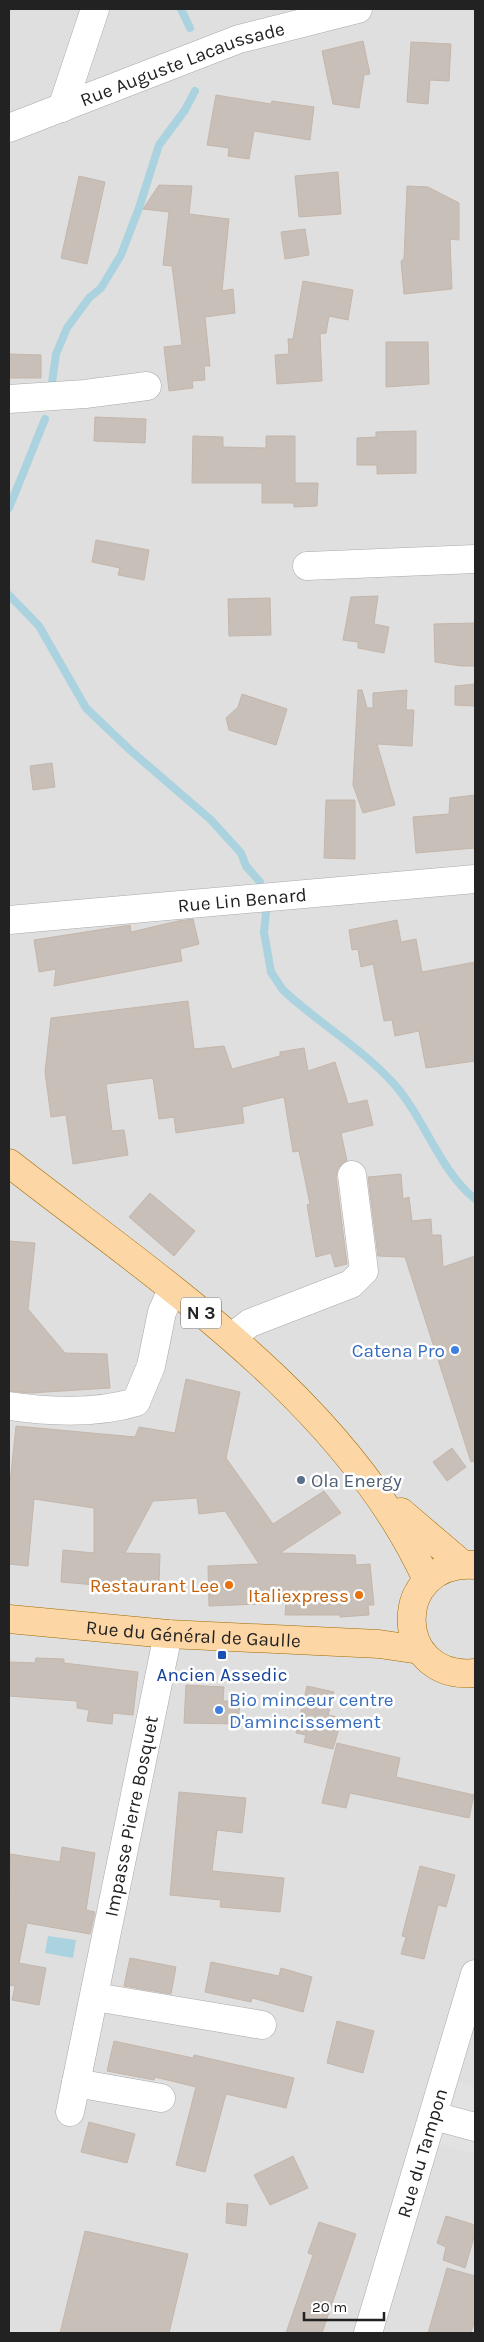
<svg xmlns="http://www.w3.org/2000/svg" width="484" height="2342" font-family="Karla,sans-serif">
<rect width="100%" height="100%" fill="#f2efe9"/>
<rect fill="#e0dfdf" x="9" y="9" width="466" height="2324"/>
<polygon fill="#e2e2e2" points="457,2081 475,2086 475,2154 438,2143"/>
<polygon fill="#aad3df" points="48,1936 76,1940 73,1958 45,1953"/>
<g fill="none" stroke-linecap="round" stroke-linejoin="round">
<g stroke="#aad3df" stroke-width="8">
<polyline points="181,9 190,28"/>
<polyline points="51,390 56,354 67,328 89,298 101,288 121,255 139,208 159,145 185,110 195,91"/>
<polyline points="9,508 45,419"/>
<polyline points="9,595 39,626 86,708 130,750 211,820 241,853 246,866 260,882"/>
<path d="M266 913 264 932 271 972 283 990C318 1023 362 1048 394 1084 425 1119 439 1170 475 1199"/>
</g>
</g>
<g fill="#c7bfb8" stroke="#c4b6ab">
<polygon points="363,41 370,74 364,75 359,108 333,104 322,51"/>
<polygon points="411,42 451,44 449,81 430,80 428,104 407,102"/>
<polygon points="216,95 271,104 272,101 314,107 310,140 254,131 249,159 228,156 229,148 207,145"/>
<polygon points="338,172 341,214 299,217 295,176"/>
<polygon points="79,176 105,182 87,264 61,258"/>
<polygon points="159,185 192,186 189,214 229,219 222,291 233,289 235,313 205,317 210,366 204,366 205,380 192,381 193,388 169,391 164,347 182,345 172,266 163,265 169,212 143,209"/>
<polygon points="407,186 428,187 459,203 459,240 450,239 452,289 404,294 401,261 404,259"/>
<polygon points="305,229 309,255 285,259 281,232"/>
<polygon points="303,281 353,290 348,320 329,316 326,333 320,334 322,381 277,384 275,355 289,354 288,339 293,339"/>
<polygon points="386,342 428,342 429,384 386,387"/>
<polygon points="9,354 41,355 41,378 9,378"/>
<polygon points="95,417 146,419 145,443 94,441"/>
<polygon points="416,431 416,473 377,474 377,465 357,465 357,438 376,437 376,432"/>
<polygon points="193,436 223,437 223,447 266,448 266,436 295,436 295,483 318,483 317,506 294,507 294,503 262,503 262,483 192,483"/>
<polygon points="96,540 149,550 144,580 118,575 120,568 92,562"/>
<polygon points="378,596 374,624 389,627 384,653 358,648 358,642 343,640 351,597"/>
<polygon points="270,598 271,635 229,636 228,599"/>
<polygon points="475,623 475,666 461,666 435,662 434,624"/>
<polygon points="475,684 475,706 455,705 455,686"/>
<polygon points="358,690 362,690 367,708 373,708 373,693 407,690 406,710 414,710 412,746 377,744 395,805 363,813 353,785"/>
<polygon points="242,694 287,709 276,745 229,730 226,718 238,707"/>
<polygon points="52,763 55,787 33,790 30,766"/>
<polygon points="475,795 475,848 416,853 413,817 449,814 450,798"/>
<polygon points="326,800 355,800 355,859 324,858"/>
<polygon points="193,919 199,944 180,949 182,961 54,986 56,969 39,972 34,940 130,925 131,932 178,921"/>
<polygon points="397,920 401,942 416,939 422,972 475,962 475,1061 426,1068 419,1031 395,1036 392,1020 384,1021 373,964 361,967 358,949 352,950 349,930"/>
<polygon points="188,1001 194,1049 224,1046 232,1069 280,1056 280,1052 304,1048 308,1071 335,1062 348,1104 367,1100 373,1125 341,1133 347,1161 338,1168 336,1177 347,1264 335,1267 331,1253 316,1257 307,1205 310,1204 299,1151 293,1152 284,1097 242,1107 244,1123 176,1133 174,1117 159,1119 153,1078 106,1084 112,1131 124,1130 128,1155 73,1164 66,1115 51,1117 45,1072 51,1018"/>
<polygon points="401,1174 403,1199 409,1197 412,1221 431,1219 432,1235 441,1235 443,1267 475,1256 475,1461 471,1462 405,1257 378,1256 368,1177"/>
<polygon points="150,1193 195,1231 174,1256 129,1217"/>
<polygon points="9,1241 35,1243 28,1309 65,1353 107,1354 110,1388 30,1393 9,1391"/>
<polygon points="186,1379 240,1392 226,1458 273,1524 324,1491 341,1513 280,1553 355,1555 356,1565 370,1564 374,1605 368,1605 369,1615 340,1617 340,1615 285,1615 286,1603 209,1606 208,1566 259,1564 225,1511 199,1514 197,1498 153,1501 125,1553 160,1554 159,1583 107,1582 107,1586 61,1582 63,1550 94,1553 94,1508 34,1499 28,1566 9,1564 9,1482 10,1483 16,1426 135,1437 139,1427 175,1433"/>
<polygon points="452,1448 466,1467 447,1481 433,1462"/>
<polygon points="36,1658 64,1659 64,1663 138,1672 133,1715 113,1713 112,1724 87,1721 89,1710 77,1708 77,1701 9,1696 9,1662 35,1663"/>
<polygon points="186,1685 224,1687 223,1701 240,1701 238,1724 184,1723"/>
<polygon points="307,1686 334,1692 328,1715 342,1718 333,1749 304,1742 306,1735 296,1733"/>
<polygon points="337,1743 400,1758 396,1777 474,1795 469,1818 350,1793 346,1808 322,1803"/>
<polygon points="179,1792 246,1798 242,1833 217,1830 212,1871 284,1878 280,1912 220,1907 221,1900 170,1895"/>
<polygon points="62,1847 95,1853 86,1910 95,1912 90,1934 27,1923 19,1963 46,1968 39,2005 12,2000 15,1986 9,1985 10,1854 60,1862"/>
<polygon points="420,1866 455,1875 446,1907 438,1905 424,1959 401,1954 406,1937 402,1936"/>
<polygon points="130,1958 176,1967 171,1994 124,1986"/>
<polygon points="211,1962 279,1976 281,1968 312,1977 303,2012 252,1998 251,2002 205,1992"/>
<polygon points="337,2021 374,2031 363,2073 327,2063"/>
<polygon points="114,2041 193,2058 194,2055 294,2078 286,2108 226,2094 205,2172 176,2165 196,2087 155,2077 154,2080 107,2071"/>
<polygon points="89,2122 135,2134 127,2163 81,2152"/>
<polygon points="293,2156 308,2188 270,2205 254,2175"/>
<polygon points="227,2203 248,2205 246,2226 226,2223"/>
<polygon points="446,2216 475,2225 475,2234 465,2268 443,2260 446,2247 437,2243"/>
<polygon points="319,2222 356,2234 322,2333 286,2333 313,2255 308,2253"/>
<polygon points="85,2231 188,2254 169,2333 60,2333"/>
<polygon points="447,2268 475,2276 475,2319 471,2333 428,2333"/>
</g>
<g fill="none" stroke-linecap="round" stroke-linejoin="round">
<defs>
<g id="minor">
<polyline points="62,108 95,9"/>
<path id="s1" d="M9 128 239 39 358 9"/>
<polyline points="9,399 85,394 147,386"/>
<polyline points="307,566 475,559"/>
<path id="s2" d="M9 920 475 879"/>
<polyline points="232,1337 250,1323 351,1284 364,1271 352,1175"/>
<path d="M9 1406C50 1412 96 1414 136 1402L151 1366 162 1312 172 1290"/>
<polyline points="95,1997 262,2025"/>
<polyline points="76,2083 161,2098"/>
<path id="s3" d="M70 2112 168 1634"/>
<polyline points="434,2116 475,2127"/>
<path id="s4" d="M368 2333 475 1974"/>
</g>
<g id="major">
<path d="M9 1163C159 1280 346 1402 427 1580"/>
<polyline points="401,1512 462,1564"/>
<path d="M475 1565C390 1559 391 1681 475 1673"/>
<path id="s5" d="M9 1619 168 1634 379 1644 420 1650"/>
</g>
</defs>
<use href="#minor" stroke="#a9a9a9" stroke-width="29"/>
<use href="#major" stroke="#a06b00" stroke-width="29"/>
<use href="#minor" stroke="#fff" stroke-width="28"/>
<use href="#major" stroke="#fcd6a4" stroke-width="28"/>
</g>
<g fill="#3f7fe0" stroke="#fff" stroke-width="2">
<circle cx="455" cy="1350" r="5"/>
<circle cx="219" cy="1710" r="5"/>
</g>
<circle fill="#5c6f8a" stroke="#fff" stroke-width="2" cx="301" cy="1480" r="5"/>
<g fill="#e8710a" stroke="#fff" stroke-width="2">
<circle cx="229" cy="1585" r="5"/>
<circle cx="359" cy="1595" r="5"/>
</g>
<rect fill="#1a4fb4" stroke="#fff" stroke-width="2" x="217" y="1650" width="10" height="10" rx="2.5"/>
<g text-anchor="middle" stroke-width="5" stroke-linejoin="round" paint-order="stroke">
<rect fill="#fff" stroke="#646464" stroke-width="1" x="181" y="1297.5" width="40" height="31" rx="4"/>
<g font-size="18" font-weight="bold" fill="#222">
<text x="201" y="1319">N 3</text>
</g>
<g font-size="19" fill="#222" stroke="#fff">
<text dy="7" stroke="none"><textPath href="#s1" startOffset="185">Rue Auguste Lacaussade</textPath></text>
<text dy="7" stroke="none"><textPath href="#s2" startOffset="234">Rue Lin Benard</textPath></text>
<text dy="7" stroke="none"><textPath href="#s5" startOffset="185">Rue du Général de Gaulle</textPath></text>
<text dy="7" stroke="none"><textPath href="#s3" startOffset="302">Impasse Pierre Bosquet</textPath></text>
<text dy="7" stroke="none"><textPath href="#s4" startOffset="188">Rue du Tampon</textPath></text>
</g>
<g font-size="19" fill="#366cbe" stroke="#fff" text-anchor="end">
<text x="445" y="1357">Catena Pro</text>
<text x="229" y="1706" text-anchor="start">Bio minceur centre<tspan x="229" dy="22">D'amincissement</tspan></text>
</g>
<g font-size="19" fill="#4e5e75" stroke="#fff" text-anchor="start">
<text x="311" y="1487">Ola Energy</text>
</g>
<g font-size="19" fill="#c56008" stroke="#fff" text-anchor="end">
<text x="219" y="1592">Restaurant Lee</text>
<text x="349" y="1602">Italiexpress</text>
</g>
<g font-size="19" fill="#164399" stroke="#fff">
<text x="222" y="1681">Ancien Assedic</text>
</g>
</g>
<rect width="484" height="2342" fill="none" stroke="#222222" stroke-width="20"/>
<path d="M304 2312v8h80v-8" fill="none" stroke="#222222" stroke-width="2.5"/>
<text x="312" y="2312" font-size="15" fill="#222222" stroke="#ffffff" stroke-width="4" paint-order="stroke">20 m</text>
</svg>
